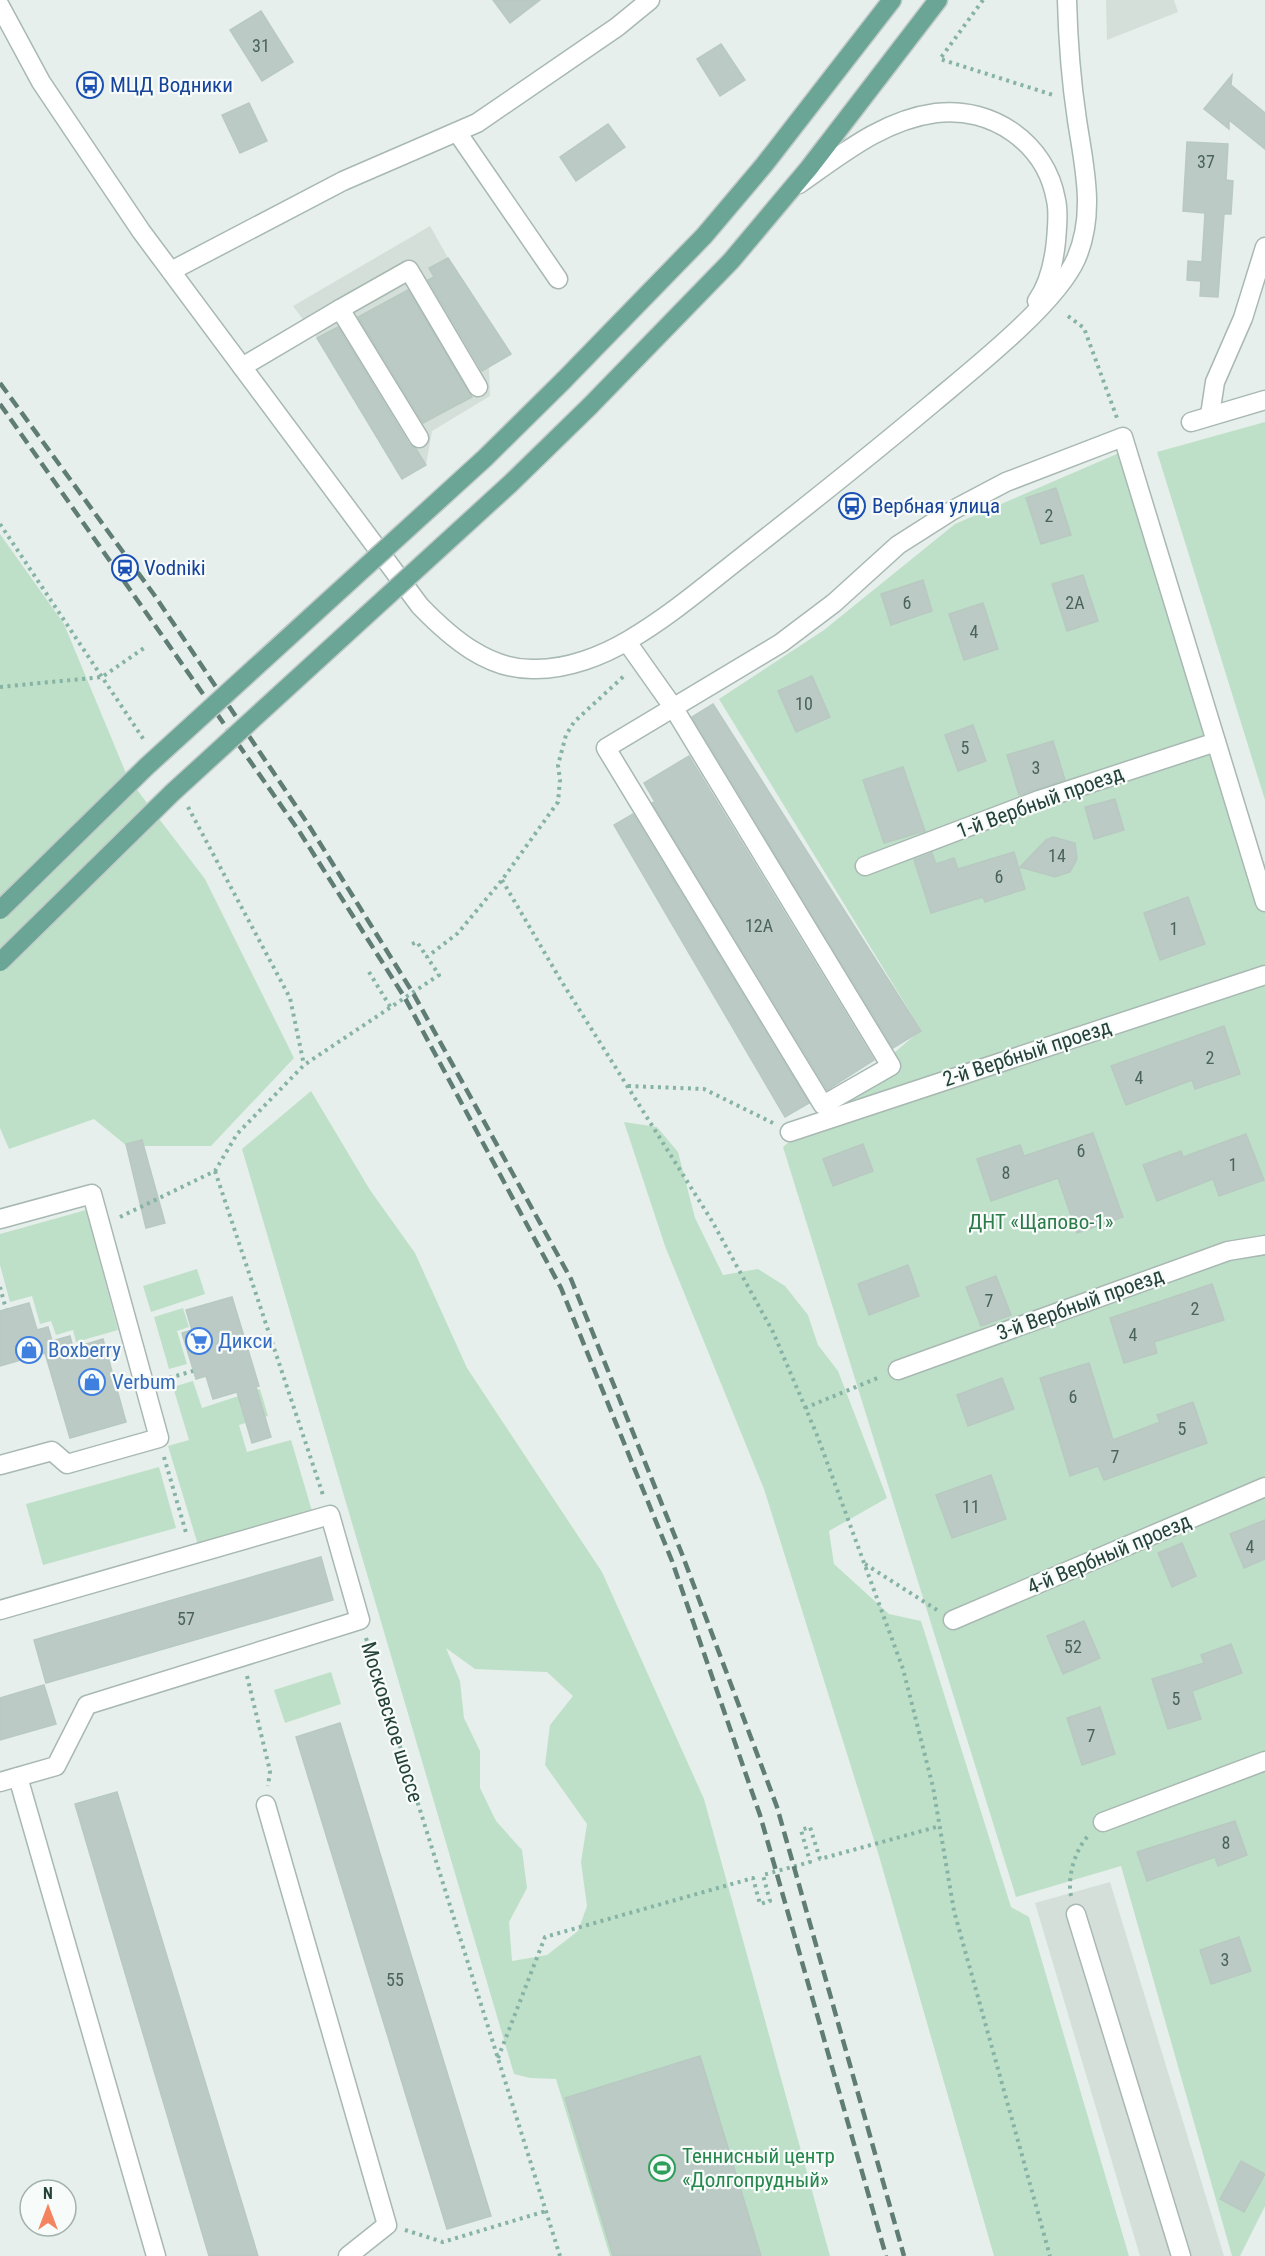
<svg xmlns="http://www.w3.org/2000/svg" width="1265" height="2256" font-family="'Roboto Condensed',sans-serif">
<rect width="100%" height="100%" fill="#e6efeb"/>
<g fill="#d4dfda">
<polygon points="1106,0 1174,0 1178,12 1107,40"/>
<polygon points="430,226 448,258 489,366 490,396 432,431 426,465 402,479 317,338 293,306"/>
<polygon points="1110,1882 1224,2256 1140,2256 1035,1903"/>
</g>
<g fill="#bfe0c8" fill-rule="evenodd">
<polygon points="1265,422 1265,800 1157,452"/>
<polygon points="1133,447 1265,867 1265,2206 1240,2256 1232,2256 1121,1866 1016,1897 783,1147 921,1030 719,699 824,630 955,524"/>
<polygon points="0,534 64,624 128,778 205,879 294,1058 211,1146 127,1146 94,1119 9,1149 0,1128"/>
<path d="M311 1091 370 1190 415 1253 467 1368 602 1572 704 1799 830 2256H610L556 2079 530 2078 514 2074 242 1149ZM446 1648 475 1669 547 1672 573 1696 550 1725 545 1765 587 1824 581 1862 587 1906 578 1931 547 1955 512 1961 509 1922 527 1888 522 1850 496 1821 480 1788V1751L464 1718 460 1681Z"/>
<polygon points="624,1122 657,1127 678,1152 695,1218 723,1275 758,1269 785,1286 808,1315 818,1345 838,1371 887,1498 829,1531 834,1564 889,1614 921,1621 1011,1907 1029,1917 1129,2256 994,2256 879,1856 764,1489 665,1246"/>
<polygon points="86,1210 118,1330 76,1342 73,1330 56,1335 51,1321 40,1324 32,1296 10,1302 0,1265 0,1234"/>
<polygon points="197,1269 205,1294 151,1312 143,1286"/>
<polygon points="183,1308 189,1327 177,1331 187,1364 169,1369 154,1317"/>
<polygon points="193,1381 202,1408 260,1389 268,1416 239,1425 247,1452 291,1440 312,1511 198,1545 168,1446 189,1440 173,1387"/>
<polygon points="159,1467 176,1528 43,1565 26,1504"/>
<polygon points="331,1672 341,1704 285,1723 274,1690"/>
</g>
<g fill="#bbcac4" stroke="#b8c9c2" stroke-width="1.5">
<polygon points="493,0 540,0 510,23"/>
<polygon points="261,11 293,62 262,81 230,30"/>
<polygon points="721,44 745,80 720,96 697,59"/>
<polygon points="1232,75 1231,85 1265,113 1265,149 1229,120 1229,129 1204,109"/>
<polygon points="249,103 267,141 240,153 222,115"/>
<polygon points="608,124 625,147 576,181 560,157"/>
<polygon points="1187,142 1228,144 1226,180 1233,181 1231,214 1224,214 1218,297 1200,296 1201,281 1187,280 1188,261 1202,262 1205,213 1183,211"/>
<polygon points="448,258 511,354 482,371 428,280 434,277 429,268"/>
<polygon points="408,290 472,397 423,423 358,317"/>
<polygon points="338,327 409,444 416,449 426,465 402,479 317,338"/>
<polygon points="1056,488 1071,535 1041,544 1026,498"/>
<polygon points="1083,575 1098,621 1067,631 1052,584"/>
<polygon points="923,580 932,611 891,625 881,594"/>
<polygon points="983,603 998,649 964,660 949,614"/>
<polygon points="812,676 830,717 796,732 778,691"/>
<polygon points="713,704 921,1031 893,1048 692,717"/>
<polygon points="973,725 986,761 958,771 945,735"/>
<polygon points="1053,741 1065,780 1019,795 1007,755"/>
<polygon points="689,756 874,1060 827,1090 652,803 655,802 644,783"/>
<polygon points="903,767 925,831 884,843 863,780"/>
<polygon points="1115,799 1124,830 1094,839 1085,807"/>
<polygon points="633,814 809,1103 785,1117 614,825"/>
<polygon points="1053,837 1075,843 1077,859 1070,872 1055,877 1020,867 1046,840"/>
<polygon points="1014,852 1025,889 985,902 983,897 931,913 914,860 932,853 936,864 954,858 958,869"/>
<polygon points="1188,897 1205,944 1160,960 1144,913"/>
<polygon points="1224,1026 1240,1074 1195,1089 1192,1080 1126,1105 1111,1066"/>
<polygon points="1093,1133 1123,1217 1077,1233 1058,1178 991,1201 977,1159 1020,1145 1024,1156"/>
<polygon points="1246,1134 1264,1180 1219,1196 1213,1179 1157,1201 1143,1165 1181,1151 1183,1157"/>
<polygon points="142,1140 165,1223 146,1228 126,1144"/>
<polygon points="863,1144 873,1171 833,1186 823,1159"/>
<polygon points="908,1265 919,1296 869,1315 858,1284"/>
<polygon points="996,1276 1011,1315 981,1326 966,1287"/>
<polygon points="1212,1284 1224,1320 1154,1342 1157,1353 1124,1363 1110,1318"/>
<polygon points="232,1297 259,1386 256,1387 271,1437 252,1443 237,1392 213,1399 206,1376 196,1379 182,1333 192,1330 186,1310"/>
<polygon points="29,1303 37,1330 48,1327 52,1341 70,1336 73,1348 103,1339 126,1422 70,1438 45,1353 0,1366 0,1311"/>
<polygon points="1089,1363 1113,1440 1160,1422 1157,1415 1193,1402 1207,1443 1104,1480 1098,1466 1070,1476 1040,1378"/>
<polygon points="1002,1378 1014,1409 968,1426 957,1395"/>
<polygon points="991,1475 1006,1519 952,1538 936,1495"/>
<polygon points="1265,1520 1265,1559 1244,1568 1230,1534"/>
<polygon points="1182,1543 1196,1576 1172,1587 1158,1553"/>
<polygon points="321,1557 333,1600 46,1683 34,1640"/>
<polygon points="1084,1621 1100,1658 1063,1674 1047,1636"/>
<polygon points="1231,1644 1242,1673 1192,1691 1201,1719 1168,1729 1152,1679 1204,1663 1201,1655"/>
<polygon points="44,1685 56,1724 0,1740 0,1698"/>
<polygon points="1100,1707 1115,1754 1082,1765 1067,1718"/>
<polygon points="340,1723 491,2216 447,2229 296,1737"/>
<polygon points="117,1792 258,2256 209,2256 75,1804"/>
<polygon points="1235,1821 1247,1855 1218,1866 1215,1857 1147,1881 1137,1852"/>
<polygon points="1239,1937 1251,1971 1211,1984 1200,1950"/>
<polygon points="700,2056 761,2256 613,2256 565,2098"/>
<polygon points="1241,2161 1265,2174 1244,2212 1220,2199"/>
</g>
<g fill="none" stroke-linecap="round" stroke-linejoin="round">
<defs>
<g id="minor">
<path d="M0 6 41 82 141 231 420 606C451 638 489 671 536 669 568 669 602 656 629 640 670 616 706 585 743 556 808 505 872 454 934 402 973 369 1056 304 1076 259 1096 214 1084 166 1077 120 1071 80 1068 40 1067 0"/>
<polyline points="457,132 558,279"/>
<path d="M799 184C842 154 883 120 936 113 992 106 1046 143 1056 200 1059 213 1057 227 1056 241 1054 261 1049 284 1037 301"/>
<polyline points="171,271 343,181 477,123 617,27 650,0"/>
<polyline points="340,309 409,270 478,387"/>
<polyline points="242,367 340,309 419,438"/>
<polyline points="1210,415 1215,382 1243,318 1265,247"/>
<polyline points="1191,422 1265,400"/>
<polyline points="627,642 673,707 891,1066 823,1105 606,748 781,643 834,603 898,545 953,510 1006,482 1123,437 1265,902"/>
<polyline points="865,866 1039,800 1216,742"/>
<polyline points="790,1132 1265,975"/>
<polyline points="0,1219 92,1194 159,1438 67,1464 52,1451 0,1465"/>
<polyline points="898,1370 1228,1251 1265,1245"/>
<polyline points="0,1610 330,1515 360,1620 87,1705 56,1766 0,1782"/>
<polyline points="953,1620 1265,1487"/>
<polyline points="18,1777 156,2256"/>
<polyline points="266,1805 387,2225 348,2256"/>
<polyline points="1103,1822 1265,1761"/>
<polyline points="1076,1914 1181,2256"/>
</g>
<g id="major">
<polyline points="564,380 704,236 764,165 892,0"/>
<polyline points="590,406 731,261 809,168 938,0"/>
</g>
</defs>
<use href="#minor" stroke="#a8b8b2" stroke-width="21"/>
<use href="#major" stroke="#c2cac8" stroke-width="21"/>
<g stroke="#86b3a5" stroke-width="4" stroke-dasharray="3 4.5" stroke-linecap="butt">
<polyline points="983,0 940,59 1053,95"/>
<polyline points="1068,316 1084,328 1117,418"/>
<polyline points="0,524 144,740"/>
<polyline points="0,687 102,677 144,648"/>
<polyline points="188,807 290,998 304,1065"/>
<polyline points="502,880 560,979 712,1221 773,1332 817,1435 903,1669 933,1787 954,1911 1050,2256"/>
<polyline points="412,944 417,942 427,957"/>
<polyline points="369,972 391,1008"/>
<polyline points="628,1086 704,1089 773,1123"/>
<polyline points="215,1171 323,1495"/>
<polyline points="120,1217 215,1171 237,1134 304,1065 439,975 427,957 458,933 502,880 558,802 560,780 558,765 566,735 574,722 624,676"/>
<polyline points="0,1287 6,1309"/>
<polyline points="162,1380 193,1371"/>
<polyline points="805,1408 880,1377"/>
<polyline points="164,1457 187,1536"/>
<polyline points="865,1564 937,1610"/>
<polyline points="366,1638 560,2256"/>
<polyline points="247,1676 270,1771 268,1786"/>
<path d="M1071 1896C1067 1877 1075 1850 1088 1836"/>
<polyline points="498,2058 545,1937 753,1878 760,1904 770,1901 763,1875 810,1862 801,1830 810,1827 820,1859 940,1826"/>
<polyline points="405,2230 443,2242 546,2211"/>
</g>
<use href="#minor" stroke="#fff" stroke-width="18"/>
<use href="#major" stroke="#6aa596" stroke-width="18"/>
<g stroke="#5f7d75" stroke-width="4.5" stroke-dasharray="12 6" stroke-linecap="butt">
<polyline points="0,383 155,596 308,824 413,993 571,1279 682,1554 777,1807 904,2256"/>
<polyline points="0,404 299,831 405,998 561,1288 672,1561 760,1815 886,2256"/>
</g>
<defs>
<g id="major-bridge">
<polyline points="0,910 146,767 485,458 564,380"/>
<polyline points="0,962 172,793 510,484 590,406"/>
</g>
</defs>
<use href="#major-bridge" stroke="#c2cac8" stroke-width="21" stroke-linecap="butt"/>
<use href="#major-bridge" stroke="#6aa596" stroke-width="18"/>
</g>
<defs>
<symbol id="bus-ring" viewBox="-11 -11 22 22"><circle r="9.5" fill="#f7fbf9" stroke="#1a4fb4" stroke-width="1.5"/><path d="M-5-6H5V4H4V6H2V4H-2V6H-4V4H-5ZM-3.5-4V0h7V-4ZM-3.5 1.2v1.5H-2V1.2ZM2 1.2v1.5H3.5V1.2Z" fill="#1a4fb4"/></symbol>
<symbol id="station-ring" viewBox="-11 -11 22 22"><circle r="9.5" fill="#f7fbf9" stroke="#1a4fb4" stroke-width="1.5"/><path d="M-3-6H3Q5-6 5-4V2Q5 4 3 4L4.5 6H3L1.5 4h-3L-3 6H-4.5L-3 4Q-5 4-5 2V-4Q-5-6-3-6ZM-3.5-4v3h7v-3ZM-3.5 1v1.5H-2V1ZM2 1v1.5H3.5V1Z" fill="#1a4fb4"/></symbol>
<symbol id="supermarket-ring" viewBox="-11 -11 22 22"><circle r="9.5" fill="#f7fbf9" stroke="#3f7fe0" stroke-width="1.5"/><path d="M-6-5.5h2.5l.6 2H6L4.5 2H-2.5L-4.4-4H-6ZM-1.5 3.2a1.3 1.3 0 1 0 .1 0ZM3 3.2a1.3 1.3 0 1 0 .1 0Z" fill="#3f7fe0"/></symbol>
<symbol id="shop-ring" viewBox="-11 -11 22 22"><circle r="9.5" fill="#f7fbf9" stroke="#3f7fe0" stroke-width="1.5"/><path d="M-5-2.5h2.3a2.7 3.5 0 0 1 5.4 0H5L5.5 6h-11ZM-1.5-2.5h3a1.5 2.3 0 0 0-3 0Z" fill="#3f7fe0"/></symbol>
<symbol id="stadium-ring" viewBox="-11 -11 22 22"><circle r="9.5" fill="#f7fbf9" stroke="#2e9e5b" stroke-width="1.5"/><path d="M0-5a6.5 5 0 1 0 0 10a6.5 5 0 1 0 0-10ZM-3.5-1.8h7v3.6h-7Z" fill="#2e9e5b"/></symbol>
</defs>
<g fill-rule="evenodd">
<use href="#bus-ring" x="75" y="70" width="30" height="30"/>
<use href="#bus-ring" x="837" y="491" width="30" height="30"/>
<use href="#station-ring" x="110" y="553" width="30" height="30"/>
<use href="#supermarket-ring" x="184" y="1326" width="30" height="30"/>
<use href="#shop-ring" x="14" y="1335" width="30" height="30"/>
<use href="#shop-ring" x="77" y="1367" width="30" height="30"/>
<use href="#stadium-ring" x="647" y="2153" width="30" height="30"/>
</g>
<g text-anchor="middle" stroke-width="4.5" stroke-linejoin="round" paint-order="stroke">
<g font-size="18" fill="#4a645c">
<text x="261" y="52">31</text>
<text x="1206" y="168">37</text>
<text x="1049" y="522">2</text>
<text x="907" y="609">6</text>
<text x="1075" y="609">2А</text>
<text x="974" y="638">4</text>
<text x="804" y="710">10</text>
<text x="965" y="754">5</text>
<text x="1036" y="774">3</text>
<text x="1057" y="862">14</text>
<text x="999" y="883">6</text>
<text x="759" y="932">12А</text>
<text x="1174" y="935">1</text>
<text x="1210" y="1064">2</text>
<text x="1139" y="1084">4</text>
<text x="1081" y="1157">6</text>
<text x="1233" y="1171">1</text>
<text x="1006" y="1179">8</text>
<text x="989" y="1307">7</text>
<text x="1195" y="1315">2</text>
<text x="1133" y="1341">4</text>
<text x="1073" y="1403">6</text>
<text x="1182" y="1435">5</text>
<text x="1115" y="1463">7</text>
<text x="971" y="1513">11</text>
<text x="1250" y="1553">4</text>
<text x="186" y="1625">57</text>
<text x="1073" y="1653">52</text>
<text x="1176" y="1705">5</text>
<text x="1091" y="1742">7</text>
<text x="1226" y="1849">8</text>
<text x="1225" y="1966">3</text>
<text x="395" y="1986">55</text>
</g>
<g font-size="21" fill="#164399" stroke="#f7fbf9" text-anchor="start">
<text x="110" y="92">МЦД Водники</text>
<text x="872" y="513">Вербная улица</text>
<text x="144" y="575">Vodniki</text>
</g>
<g font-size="21" fill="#24423a" stroke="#f7fbf9">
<text transform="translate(1040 802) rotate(-20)" y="7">1-й Вербный проезд</text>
<text transform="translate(1027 1053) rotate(-18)" y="7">2-й Вербный проезд</text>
<text transform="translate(1080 1304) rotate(-20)" y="7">3-й Вербный проезд</text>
<text transform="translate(1109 1554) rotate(-23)" y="7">4-й Вербный проезд</text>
<text transform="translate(392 1722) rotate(73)" y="7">Московское шоссе</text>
</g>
<g font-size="21" fill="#2d7a4b" stroke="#f7fbf9">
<text x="1041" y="1229">ДНТ «Щапово-1»</text>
</g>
<g font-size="21" fill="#366cbe" stroke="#f7fbf9" text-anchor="start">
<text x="218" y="1348">Дикси</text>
<text x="48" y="1357">Boxberry</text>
<text x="112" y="1389">Verbum</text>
</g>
<g font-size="21" fill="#27864d" stroke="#f7fbf9" text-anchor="start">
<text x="682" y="2163">Теннисный центр<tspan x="682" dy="24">«Долгопрудный»</tspan></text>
</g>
</g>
<g transform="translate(48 2208)"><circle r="28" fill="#f7fbf9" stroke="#a3b1ad" stroke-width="1.5"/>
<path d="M0-4.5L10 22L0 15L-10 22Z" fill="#f4845f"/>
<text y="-9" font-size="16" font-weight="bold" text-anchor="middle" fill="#24423a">N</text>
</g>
</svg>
